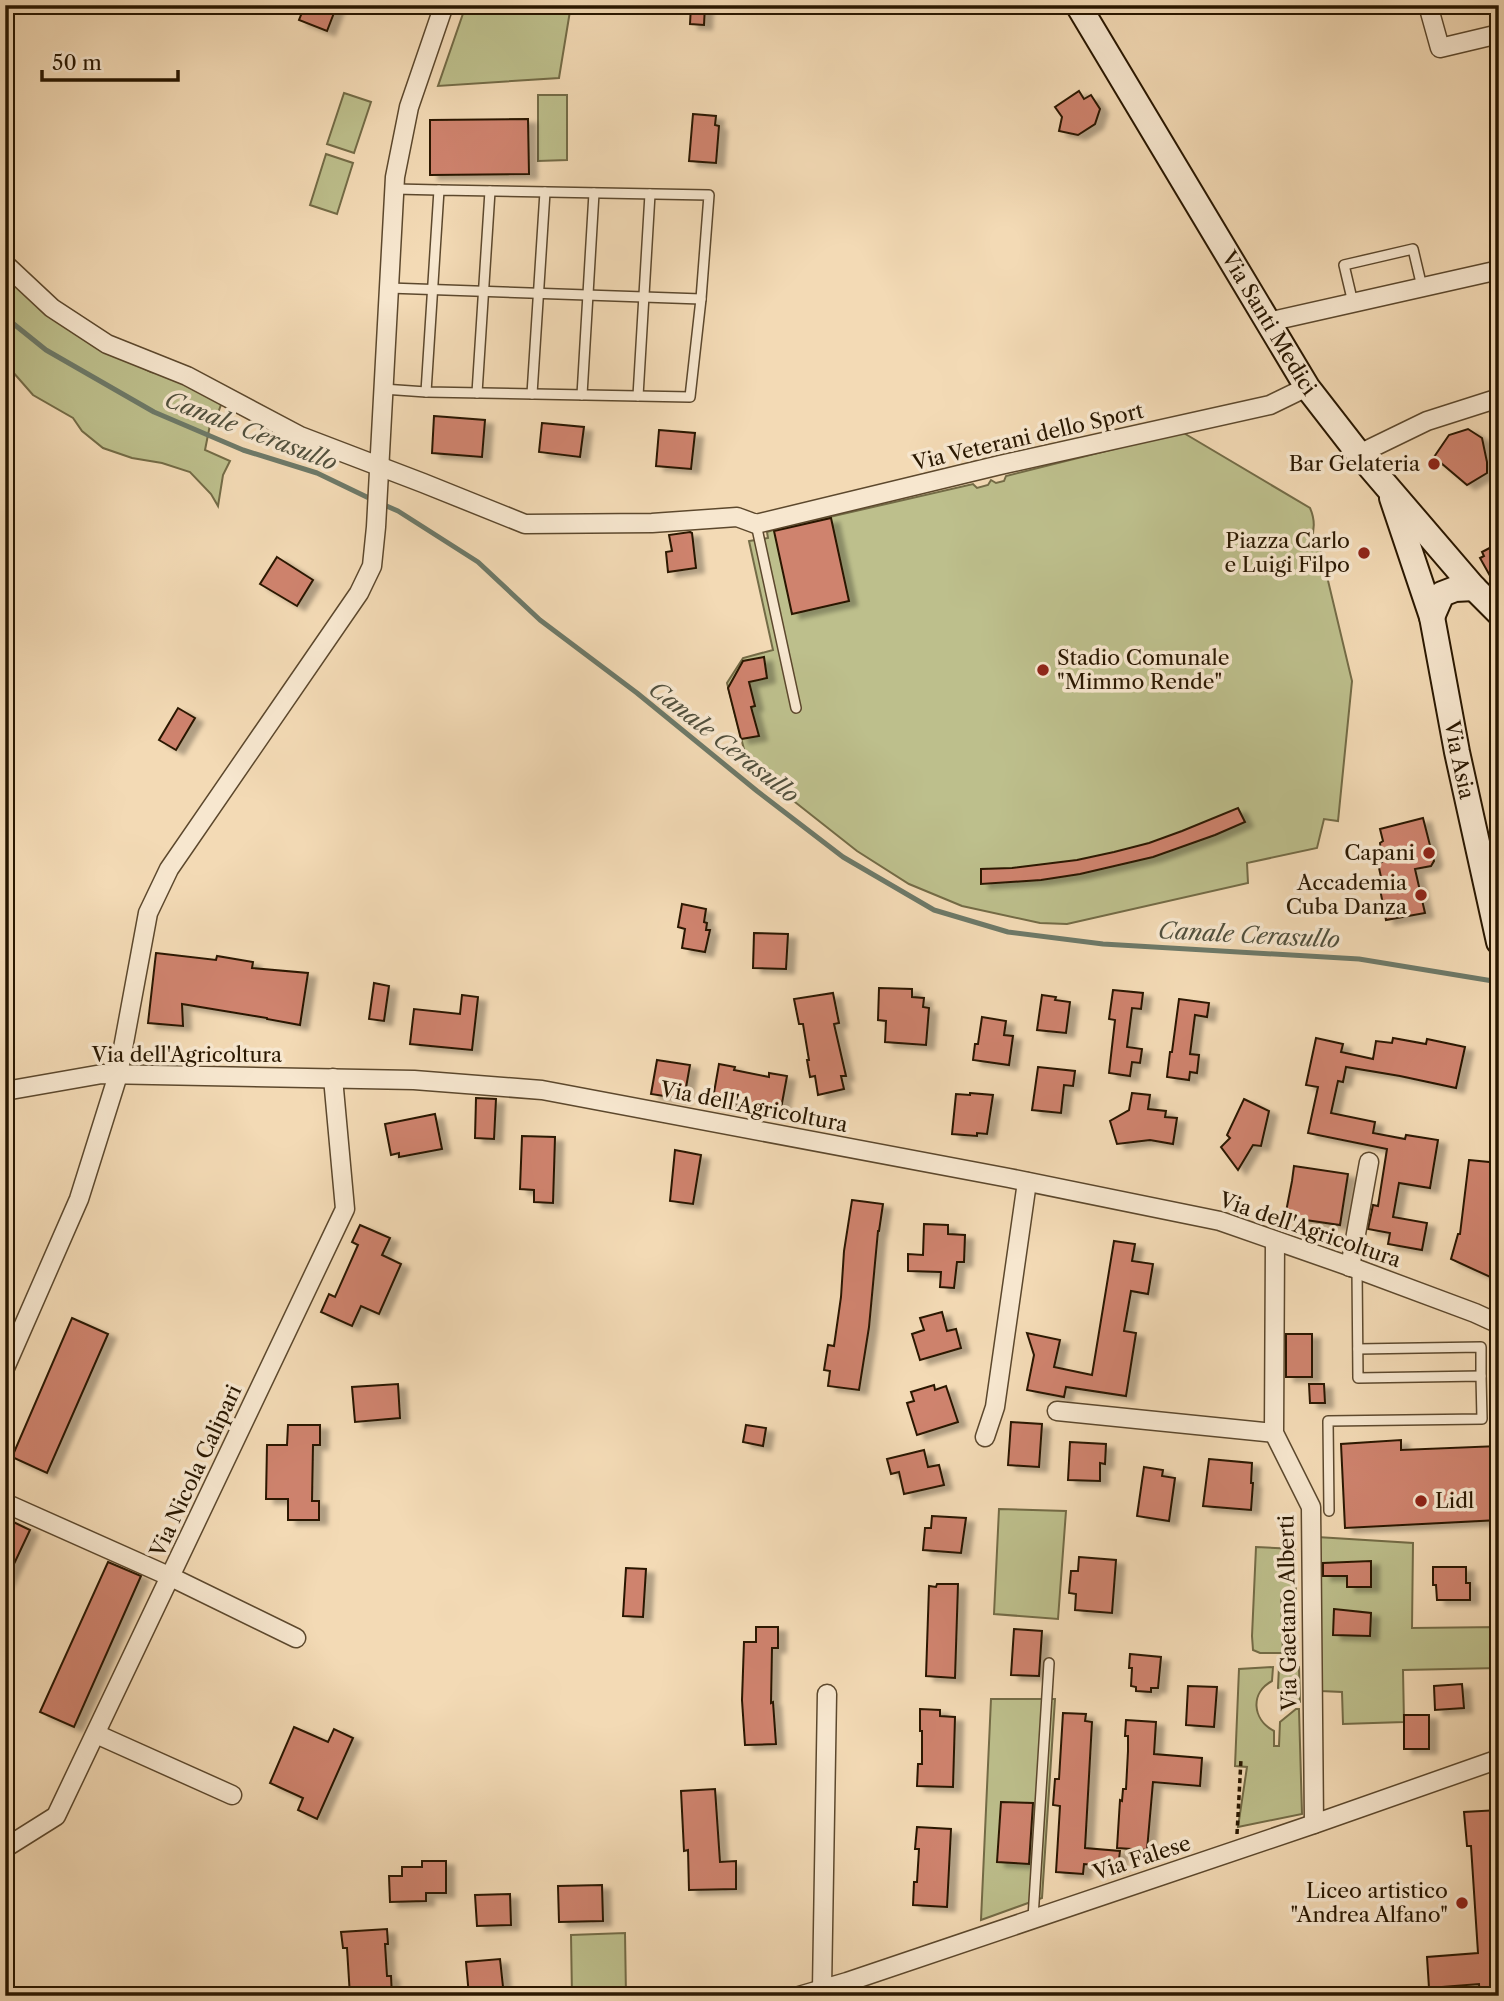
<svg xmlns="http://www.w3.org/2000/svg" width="1504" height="2001" font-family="'Libre Caslon Text',serif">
<defs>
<filter id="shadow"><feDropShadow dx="8" dy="4.5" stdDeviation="2" flood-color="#0004"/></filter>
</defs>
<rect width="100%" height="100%" fill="#f3dab5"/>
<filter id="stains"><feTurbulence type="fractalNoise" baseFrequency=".00286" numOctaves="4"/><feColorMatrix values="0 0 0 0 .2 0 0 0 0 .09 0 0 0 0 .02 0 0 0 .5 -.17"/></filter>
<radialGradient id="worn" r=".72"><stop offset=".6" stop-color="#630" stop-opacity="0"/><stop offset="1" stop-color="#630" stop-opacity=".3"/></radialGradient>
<g fill="#bdbf8c" stroke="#736b46" stroke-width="2">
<polygon points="466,5 571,5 559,78 438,86"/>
<polygon points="344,93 371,102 354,153 327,144"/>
<polygon points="538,95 567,95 567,160 538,161"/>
<polygon points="326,154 353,163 337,214 310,205"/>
<polygon points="5,272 108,351 151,372 166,375 222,402 218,413 210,425 205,450 230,461 223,475 218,506 211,494 190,472 162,463 132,458 103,448 82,431 73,418 33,395 5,363"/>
<path d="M1182 432 1310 508C1315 519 1315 529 1311 540L1320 547 1352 681 1338 821 1324 819 1317 848 1247 863 1248 883 1067 924 1040 923 962 906 909 884 857 851 748 765 727 683 743 658 773 650 749 541 768 538 767 532 773 530 973 484 977 488 988 485 991 480 996 483 1004 481 1006 476Z"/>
<polygon points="999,1509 1066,1511 1058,1619 994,1614"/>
<polygon points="1317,1537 1413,1543 1412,1628 1499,1627 1499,1668 1403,1670 1404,1722 1343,1724 1342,1692 1321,1691"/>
<polygon points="1256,1547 1295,1549 1296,1597 1281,1598 1283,1653 1260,1653 1253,1650 1252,1636"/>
<polygon points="1279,1666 1299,1667 1300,1702 1296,1702 1278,1688"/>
<path d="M1273 1667 1272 1681C1250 1693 1252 1719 1274 1731V1746H1279L1280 1722 1296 1709H1299L1302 1814 1238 1827 1247 1767 1235 1766 1239 1669Z"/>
<polygon points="991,1699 1055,1699 1042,1898 981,1920"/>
<polygon points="625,1933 626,1996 572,1996 571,1935"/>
</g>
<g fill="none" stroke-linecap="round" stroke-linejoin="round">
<g stroke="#6d7968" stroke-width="5">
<polyline points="5,317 46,350 154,412 243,450 317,473 373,500"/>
<polyline points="382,504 398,511 478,562 540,620 637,693 757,791 843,857 934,910 1008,932 1103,944 1359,959 1499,982"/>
</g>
</g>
<g fill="#cf836e" stroke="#291700" stroke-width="2" filter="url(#shadow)">
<polygon points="305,5 337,5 327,31 299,20"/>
<polygon points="691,5 705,5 704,25 690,24"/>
<polygon points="1079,91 1084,99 1091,95 1100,109 1095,124 1078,135 1059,131 1062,117 1055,107"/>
<polygon points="693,114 716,116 715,125 719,126 716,163 689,161"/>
<polygon points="528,119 529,174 430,175 430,120"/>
<polygon points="434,416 485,420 482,457 432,453"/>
<polygon points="542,423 584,427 580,457 539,452"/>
<polygon points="1468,429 1482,438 1487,462 1487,473 1467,485 1434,457 1449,435"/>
<polygon points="659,430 695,433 691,469 656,466"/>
<polygon points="831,518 849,601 792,614 774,531"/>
<polygon points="690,532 692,533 696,568 668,572 666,552 672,551 669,535"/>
<polygon points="1499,543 1499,592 1480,558 1484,556 1482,552"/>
<polygon points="277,557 313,580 297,606 260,584"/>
<polygon points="764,657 767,678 749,682 755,706 751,707 759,736 741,739 728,688 743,661"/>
<polygon points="178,708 195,718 176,750 159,740"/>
<polygon points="1238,808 1245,822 1215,835 1153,857 1080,874 1041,880 981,884 981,869 1012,868 1077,860 1114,852 1149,843 1182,831"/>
<polygon points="1423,818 1434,861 1431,866 1415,869 1425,913 1386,920 1379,884 1382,882 1378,863 1382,862 1380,843 1383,841 1380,829"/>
<polygon points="682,904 706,909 704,922 707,923 706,930 710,930 705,952 682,948 685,929 678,927"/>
<polygon points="754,933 788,934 786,969 753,968"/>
<polygon points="156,953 216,960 217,956 253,962 252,968 308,973 300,1025 267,1019 267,1018 182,1004 183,1026 148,1023"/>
<polygon points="374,983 389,986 384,1021 369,1019"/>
<polygon points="879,988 912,989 912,997 924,998 923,1007 929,1008 926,1045 885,1042 886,1021 878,1020"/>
<polygon points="1113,990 1143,993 1141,1009 1132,1008 1127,1047 1142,1049 1140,1063 1132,1062 1130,1076 1109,1073 1115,1020 1109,1019"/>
<polygon points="833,993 839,1023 834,1024 846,1076 841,1076 844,1089 818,1095 815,1076 810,1077 807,1060 809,1060 803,1024 799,1024 794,999"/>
<polygon points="462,995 478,997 472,1050 410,1044 414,1009 460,1014"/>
<polygon points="1042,995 1056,997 1055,1000 1070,1002 1066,1033 1037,1030"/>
<polygon points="1179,999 1209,1003 1207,1017 1195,1015 1190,1054 1199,1055 1197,1073 1190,1072 1189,1080 1167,1077 1170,1052 1172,1052"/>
<polygon points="982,1017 1006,1021 1004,1035 1013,1036 1009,1065 973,1060 975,1044 978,1044"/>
<polygon points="1316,1038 1343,1044 1341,1052 1373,1059 1376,1041 1392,1043 1393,1038 1426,1044 1427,1039 1465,1047 1456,1088 1400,1076 1346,1067 1343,1082 1338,1081 1331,1113 1375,1122 1373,1133 1405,1139 1406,1135 1438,1140 1430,1188 1399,1183 1393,1217 1427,1223 1422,1250 1388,1244 1390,1233 1368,1229 1373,1205 1378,1206 1387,1149 1308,1133 1318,1087 1306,1085"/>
<polygon points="657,1060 690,1065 684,1099 651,1094"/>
<polygon points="719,1064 735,1067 734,1070 769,1077 769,1073 787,1076 780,1114 765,1111 765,1109 729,1102 728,1107 712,1104"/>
<polygon points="1038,1067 1075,1071 1073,1086 1064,1085 1061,1113 1032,1110"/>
<polygon points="970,1093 993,1095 987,1134 977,1133 977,1136 952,1134 956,1094 970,1095"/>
<polygon points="1132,1093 1150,1095 1148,1109 1166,1111 1165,1117 1177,1118 1173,1144 1150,1140 1117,1144 1110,1121 1129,1110"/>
<polygon points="476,1098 496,1099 494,1139 475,1138"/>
<polygon points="1244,1099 1269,1111 1261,1146 1253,1145 1238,1170 1221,1147 1230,1138 1227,1135"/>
<polygon points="435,1114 442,1149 399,1157 399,1153 391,1155 385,1124"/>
<polygon points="522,1136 555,1137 553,1203 534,1202 534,1190 520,1189"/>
<polygon points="675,1150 701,1155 693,1204 670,1201"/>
<polygon points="1469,1160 1499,1163 1499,1212 1496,1236 1499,1236 1499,1281 1451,1259 1458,1234 1460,1234"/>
<polygon points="1294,1166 1348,1174 1340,1225 1285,1217 1292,1181"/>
<polygon points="852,1200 883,1204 879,1231 878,1231 869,1327 859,1390 828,1386 830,1371 824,1370 828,1345 834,1346 841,1297 844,1251"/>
<polygon points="924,1224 948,1225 948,1234 965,1235 964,1262 957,1262 954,1288 940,1287 941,1272 908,1271 908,1254 923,1255"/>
<polygon points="360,1225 390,1238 382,1255 401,1264 379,1314 361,1306 352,1326 321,1312 329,1294 335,1297 358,1245 352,1242"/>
<polygon points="1114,1241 1135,1244 1132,1261 1153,1264 1148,1294 1131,1291 1124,1331 1136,1333 1126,1396 1066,1387 1064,1397 1027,1390 1034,1355 1027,1333 1060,1340 1054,1367 1092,1375"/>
<polygon points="942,1312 947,1331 956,1329 961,1348 920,1360 912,1334 924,1330 920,1318"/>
<polygon points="72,1318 108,1334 47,1473 12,1457"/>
<rect x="1286" y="1334" width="26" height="43"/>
<polygon points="398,1384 400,1418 355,1422 352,1387"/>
<polygon points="1309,1384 1324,1384 1325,1403 1310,1403"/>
<polygon points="934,1385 935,1390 946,1386 958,1422 917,1435 907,1403 914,1401 911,1392"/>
<polygon points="1011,1422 1042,1424 1039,1467 1008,1465"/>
<polygon points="288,1425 320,1425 320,1445 313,1445 312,1501 319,1501 319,1520 288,1520 288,1499 266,1499 267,1445 287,1445"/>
<polygon points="746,1425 766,1428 763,1446 743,1442"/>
<polygon points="1401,1440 1401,1450 1499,1446 1499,1520 1345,1528 1341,1444"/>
<polygon points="1070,1442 1106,1444 1105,1464 1100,1463 1100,1481 1068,1480"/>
<polygon points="924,1450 928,1467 939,1465 944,1485 904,1494 899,1472 891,1474 887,1459"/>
<polygon points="1209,1459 1252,1463 1251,1483 1253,1483 1251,1510 1203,1506"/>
<polygon points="1144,1467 1163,1470 1162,1476 1175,1478 1169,1521 1137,1516"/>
<polygon points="932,1516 966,1518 961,1553 923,1550 925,1528 931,1528"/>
<polygon points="5,1518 30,1530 5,1583"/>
<polygon points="1079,1557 1116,1560 1112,1613 1075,1610 1076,1594 1069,1593 1071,1571 1078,1571"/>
<polygon points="1371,1561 1371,1587 1347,1587 1347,1576 1323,1576 1323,1563"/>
<polygon points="108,1562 141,1576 74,1727 40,1712"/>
<polygon points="1433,1567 1466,1567 1466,1583 1470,1583 1470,1600 1437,1600 1436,1585 1433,1585"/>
<polygon points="626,1568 646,1569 643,1617 623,1616"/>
<polygon points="937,1584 958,1584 955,1678 926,1676 929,1586 936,1587"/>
<polygon points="1334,1609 1371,1613 1370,1636 1333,1635"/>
<polygon points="756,1627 778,1627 778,1648 772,1648 771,1703 773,1702 776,1744 745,1745 742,1700 744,1642 756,1642"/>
<polygon points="1014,1629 1042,1631 1039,1676 1011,1675"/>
<polygon points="1130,1654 1161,1657 1158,1688 1151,1688 1151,1692 1136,1691 1136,1687 1131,1686 1132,1668 1129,1668"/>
<polygon points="1462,1684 1464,1708 1435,1710 1434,1686"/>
<polygon points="1188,1686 1217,1687 1214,1727 1186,1725"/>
<polygon points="920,1709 940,1710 940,1716 955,1717 953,1787 917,1786 918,1764 922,1764 922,1731 920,1731"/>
<polygon points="1063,1713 1086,1714 1085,1721 1092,1722 1085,1848 1120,1851 1118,1867 1084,1864 1083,1874 1056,1872 1060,1806 1053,1805 1055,1779 1059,1779"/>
<rect x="1404" y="1715" width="25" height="34"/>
<polygon points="1126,1720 1156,1722 1154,1754 1202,1758 1200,1786 1153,1782 1147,1850 1117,1848 1120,1800 1122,1801 1123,1789 1126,1789 1128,1751 1128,1736 1125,1736"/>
<polygon points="294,1727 328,1742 334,1729 353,1738 317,1819 298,1810 303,1798 270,1783"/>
<polygon points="715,1789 720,1862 736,1861 736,1889 689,1890 688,1850 684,1851 681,1791"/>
<polygon points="1001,1802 1033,1803 1029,1864 997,1862"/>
<polygon points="1499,1810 1499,1996 1480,1996 1479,1984 1429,1988 1427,1957 1478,1953 1471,1846 1467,1846 1464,1812"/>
<polygon points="917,1827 951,1829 947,1907 913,1905 914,1882 917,1882 919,1849 915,1849"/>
<polygon points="422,1861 446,1861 446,1893 426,1893 426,1901 390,1902 389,1876 402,1876 402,1867 422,1867"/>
<polygon points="602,1885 603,1921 559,1922 558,1886"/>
<polygon points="510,1894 511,1925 477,1926 475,1895"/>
<polygon points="387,1929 388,1944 385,1944 387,1976 391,1976 392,1996 350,1996 347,1948 343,1948 341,1932"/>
<polygon points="500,1959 504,1996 469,1996 466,1962"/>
</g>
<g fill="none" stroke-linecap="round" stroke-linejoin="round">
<defs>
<g id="lane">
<polyline points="395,189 439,190"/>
<polygon points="439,190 709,195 701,299 690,397 426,392"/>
<polyline points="389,288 701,299"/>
<polyline points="1353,303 1344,265 1413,249 1422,287"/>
<polyline points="383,389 426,392"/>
<polyline points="477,393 490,191"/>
<polyline points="532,394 545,192"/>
<polyline points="582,395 594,193"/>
<polyline points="638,396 650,194"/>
<polyline points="756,524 796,708"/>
<polyline points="1358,1349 1481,1347 1481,1376"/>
<polyline points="1329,1511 1328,1421 1482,1419 1481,1376 1358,1378 1357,1269"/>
<polyline points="1033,1918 1049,1663"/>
</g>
<g id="street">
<polyline points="1428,5 1440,48 1499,34"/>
<polyline points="5,264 52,308 107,344 187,376 300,436 423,483 525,524 652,523 737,517 756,524 1000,465 1270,405 1307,387"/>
<polyline points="1268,322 1499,270"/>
<polyline points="1359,454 1427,421 1499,398"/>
<polyline points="5,1091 102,1074 414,1080 542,1090 1009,1178 1220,1221 1357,1269 1475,1313 1499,1324"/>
<polyline points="1275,1241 1274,1433 1311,1507 1314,1824"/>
<polyline points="1350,1267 1369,1162"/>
<polyline points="5,1368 79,1199 118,1075 148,913 169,869 359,593 372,566 376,527 395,177 409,107 444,5"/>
<polyline points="1057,1411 1274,1433"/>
<polyline points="985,1437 995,1407 1027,1182"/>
<polyline points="5,1503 171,1577 296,1638"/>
<polyline points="96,1734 232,1795"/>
<polyline points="5,1848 56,1816 345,1209 333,1078"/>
<polyline points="822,1989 827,1694"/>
<polyline points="799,1996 847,1982 1314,1824 1499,1759"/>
</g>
<g id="secondary">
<path id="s1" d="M1078 5 1307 387 1359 454 1474 588 1499 613"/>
<path id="s2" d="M1392 498 1432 617 1457 752 1499 942"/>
<polyline points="1432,617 1442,594 1455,589 1474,588"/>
</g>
</defs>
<use href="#lane" stroke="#5c482d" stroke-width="12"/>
<use href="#street" stroke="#5c482d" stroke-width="21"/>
<use href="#secondary" stroke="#291700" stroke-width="28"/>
<polyline stroke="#291700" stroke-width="3.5" stroke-dasharray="5 3.5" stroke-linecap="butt" points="1237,1834 1241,1759"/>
<use href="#lane" stroke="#f7e7cf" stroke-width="9"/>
<use href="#street" stroke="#f7e7cf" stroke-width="18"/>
<use href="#secondary" stroke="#f7e7cf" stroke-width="24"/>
</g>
<g fill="#8f2418" stroke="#f7e7cf" stroke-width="2.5">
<circle cx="1434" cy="464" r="7"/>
<circle cx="1364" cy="553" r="7"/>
<circle cx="1043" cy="670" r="7"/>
<circle cx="1429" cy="853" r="7"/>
<circle cx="1421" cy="895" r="7"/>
<circle cx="1421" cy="1501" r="7"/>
<circle cx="1462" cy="1903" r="7"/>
</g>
<g text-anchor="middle" stroke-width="7" stroke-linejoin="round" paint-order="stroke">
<g font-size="21" fill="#291700" stroke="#f7e7cf">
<text dy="7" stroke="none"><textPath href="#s1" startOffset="371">Via Santi Medici</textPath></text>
<text transform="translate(1028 437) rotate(-13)" y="7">Via Veterani dello Sport</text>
<text dy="7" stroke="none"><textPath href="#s2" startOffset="271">Via Asia</textPath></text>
<text x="187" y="1062">Via dell'Agricoltura</text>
<text transform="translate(754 1107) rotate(11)" y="7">Via dell'Agricoltura</text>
<text transform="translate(1310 1230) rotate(19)" y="7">Via dell'Agricoltura</text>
<text transform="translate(196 1471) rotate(-65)" y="7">Via Nicola Calipari</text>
<text transform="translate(1288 1613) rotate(-91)" y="7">Via Gaetano Alberti</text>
<text transform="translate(1142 1858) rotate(-18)" y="7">Via Falese</text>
</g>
<g font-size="21" fill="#291700" stroke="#f7e7cf" text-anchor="end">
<text x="1420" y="471">Bar Gelateria</text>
<text x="1350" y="548">Piazza Carlo<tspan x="1350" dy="24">e Luigi Filpo</tspan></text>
<text x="1057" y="665" text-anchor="start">Stadio Comunale<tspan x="1057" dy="24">"Mimmo Rende"</tspan></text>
<text x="1415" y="860">Capani</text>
<text x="1407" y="890">Accademia<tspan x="1407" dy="24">Cuba Danza</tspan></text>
<text x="1435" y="1508" text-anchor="start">Lidl</text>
<text x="1448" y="1898">Liceo artistico<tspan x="1448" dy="24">"Andrea Alfano"</tspan></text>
</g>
<g font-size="23" font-style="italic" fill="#51503d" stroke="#f7e7cf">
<text transform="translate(251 431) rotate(21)" y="8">Canale Cerasullo</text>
<text transform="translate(724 742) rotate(38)" y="8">Canale Cerasullo</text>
<text transform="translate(1249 935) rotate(3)" y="8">Canale Cerasullo</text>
</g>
</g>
<rect width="1504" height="2001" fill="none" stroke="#f3dab5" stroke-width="28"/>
<rect x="7" y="7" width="1490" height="1987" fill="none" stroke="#291700" stroke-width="3.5"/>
<rect x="14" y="14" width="1476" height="1973" fill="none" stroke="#291700" stroke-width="2"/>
<path d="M42 70v10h136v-10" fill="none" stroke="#291700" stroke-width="3.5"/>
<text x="52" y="70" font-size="21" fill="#291700" stroke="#f7e7cf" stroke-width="5" paint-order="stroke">50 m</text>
<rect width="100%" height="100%" filter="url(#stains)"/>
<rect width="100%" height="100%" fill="url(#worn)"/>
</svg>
